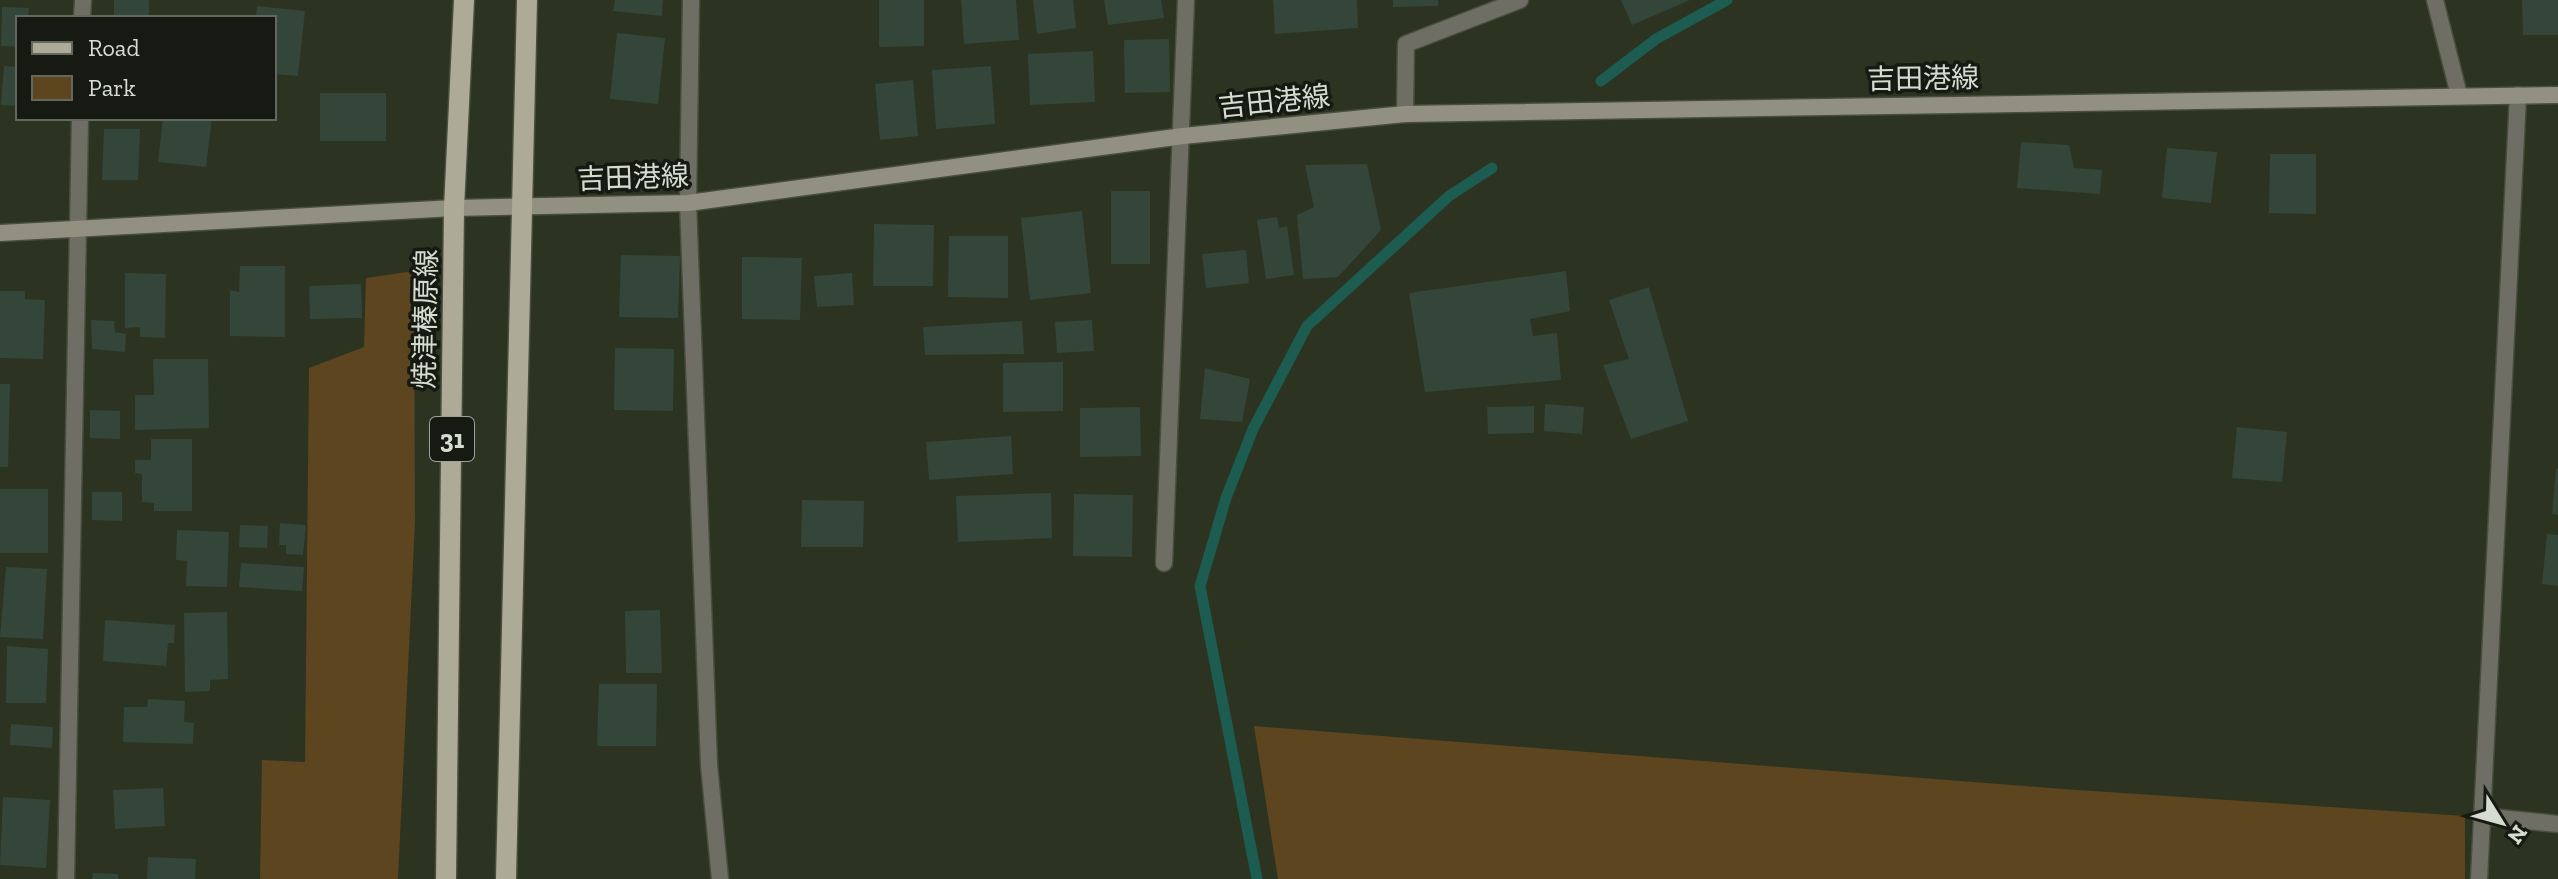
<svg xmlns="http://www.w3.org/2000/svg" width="2558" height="879" font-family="'Zilla Slab','Noto Sans JP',serif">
<rect width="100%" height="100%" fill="#2c3321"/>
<g fill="#5d451f">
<polygon points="414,271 415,522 398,879 260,879 262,760 305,762 309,368 364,347 366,278"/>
<polygon points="1254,726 2063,789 2465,816 2465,879 1278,879"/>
</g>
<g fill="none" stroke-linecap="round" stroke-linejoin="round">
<g stroke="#1d5c51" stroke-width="11">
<polyline points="1601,81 1656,39 1727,0"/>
<polyline points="1257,879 1200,586 1226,498 1253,429 1307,326 1449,196 1492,168"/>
</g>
</g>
<g fill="#344639">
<rect x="114" y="0" width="35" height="18"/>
<polygon points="615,0 663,0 662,16 613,11"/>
<polygon points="879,0 924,0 924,46 879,47"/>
<polygon points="961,0 1016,0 1019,40 964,44"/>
<polygon points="1033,0 1073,0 1076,28 1037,34"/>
<polygon points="1104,0 1161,0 1164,18 1108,25"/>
<polygon points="1273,0 1357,0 1358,28 1275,34"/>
<polygon points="1393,0 1438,0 1438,6 1393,7"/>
<polygon points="1621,0 1690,0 1632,25"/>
<polygon points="2522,0 2558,0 2558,35 2523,35"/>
<polygon points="257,6 305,11 298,76 274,74 274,18 256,18"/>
<polygon points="2,7 29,8 28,18 18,18 18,47 1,46"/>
<polygon points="617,33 665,38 658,104 610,99"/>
<polygon points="1169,39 1170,92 1125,93 1124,40"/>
<polygon points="1093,51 1095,102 1030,105 1028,54"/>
<polygon points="4,66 18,67 18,106 1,105"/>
<polygon points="991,66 995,124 936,129 932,70"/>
<polygon points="913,80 918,136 880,140 875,84"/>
<rect x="320" y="93" width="66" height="48"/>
<polygon points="163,118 212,118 206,167 158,162"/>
<polygon points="104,129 140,129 138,180 102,180"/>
<polygon points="2021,142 2069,145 2074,168 2102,170 2100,194 2017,188"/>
<polygon points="2167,148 2217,152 2211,203 2162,198"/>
<polygon points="2270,154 2316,154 2316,214 2269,213"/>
<polygon points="1367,164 1381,230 1338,277 1303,279 1297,215 1314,207 1305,165"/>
<rect x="1111" y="191" width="39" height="73"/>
<polygon points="1082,211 1091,293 1030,300 1021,218"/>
<polygon points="1277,217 1279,228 1287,226 1294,275 1266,279 1257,220"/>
<polygon points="874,224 934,225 933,286 873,286"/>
<polygon points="949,236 1008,236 1008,298 948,297"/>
<polygon points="1246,250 1249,283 1206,288 1202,254"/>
<polygon points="621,255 680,256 678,318 619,317"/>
<polygon points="742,257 802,258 800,320 742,319"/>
<polygon points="240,266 285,266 285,337 230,336 230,290 239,292"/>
<polygon points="1566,271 1570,311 1530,319 1533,336 1557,333 1561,380 1425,392 1409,293"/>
<polygon points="125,273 166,274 165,338 140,337 140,327 125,328"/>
<polygon points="852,273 854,305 817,307 814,276"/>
<polygon points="361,284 362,318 310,319 309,286"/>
<polygon points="1649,287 1688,421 1631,439 1603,365 1629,359 1609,300"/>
<polygon points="0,291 25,291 25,299 45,300 43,359 0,358"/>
<polygon points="91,320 114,321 115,332 126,334 125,352 92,349"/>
<polygon points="1092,320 1094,351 1057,353 1055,322"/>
<polygon points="1022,321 1024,354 925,355 923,327"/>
<polygon points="615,348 674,349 673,411 614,410"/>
<polygon points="153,359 208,359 209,428 135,430 135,395 154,395"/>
<polygon points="1063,362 1063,411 1003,412 1003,363"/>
<polygon points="1205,368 1250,379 1242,422 1200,419"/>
<polygon points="0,384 10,384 8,467 0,467"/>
<polygon points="1545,404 1584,407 1582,434 1544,431"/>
<polygon points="1534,406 1534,433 1488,434 1487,407"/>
<polygon points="1140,407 1141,456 1080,457 1080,408"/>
<polygon points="90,410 120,411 120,439 90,438"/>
<polygon points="2237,427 2287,432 2282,482 2232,478"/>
<polygon points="1011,436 1013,474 929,480 926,442"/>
<polygon points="151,439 192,439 192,511 154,511 154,503 142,502 142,474 135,473 135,460 151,460"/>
<polygon points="2556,469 2558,469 2558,515 2552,514"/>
<rect x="0" y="489" width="48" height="64"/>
<polygon points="92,492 122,492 122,521 92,520"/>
<polygon points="1051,493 1052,538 958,542 956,496"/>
<polygon points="1074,494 1133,495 1132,557 1073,556"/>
<polygon points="802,500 864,501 863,547 801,547"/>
<polygon points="280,523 306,525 303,555 286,554 286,545 279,545"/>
<polygon points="240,525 268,526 267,548 239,547"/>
<polygon points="177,530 229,532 227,587 186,586 187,561 176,560"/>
<polygon points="2547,534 2558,535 2558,586 2542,584"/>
<polygon points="241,563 304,567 302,591 239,587"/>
<polygon points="6,567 47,569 43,639 0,637"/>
<polygon points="660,610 662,673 626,673 625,611"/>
<polygon points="227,612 228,679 210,680 210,691 185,692 184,613"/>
<polygon points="105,620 175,625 174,643 168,643 166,666 103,661"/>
<polygon points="7,646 48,649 46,703 6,703"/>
<polygon points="599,684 657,684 656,746 597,746"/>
<polygon points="148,699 185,701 184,722 194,723 193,744 123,742 124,707 147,707"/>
<polygon points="11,724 53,727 52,748 10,745"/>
<polygon points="163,788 165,826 115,829 113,790"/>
<polygon points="3,797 50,800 46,868 0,865"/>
<polygon points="148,857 196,859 195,879 147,879"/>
<polygon points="93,873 118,874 118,879 92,879"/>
</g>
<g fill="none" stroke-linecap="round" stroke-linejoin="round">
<defs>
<g id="minor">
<polyline points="82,18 83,0"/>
<polyline points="1405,114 1406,44 1520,0"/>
<polyline points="688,203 709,765 720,879"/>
<polyline points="1164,563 1186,0"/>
<polyline points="2481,816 2558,824"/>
<polyline points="66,879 80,118"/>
<polyline points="2479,879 2518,95"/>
</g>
<g id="tertiary">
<polyline points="2435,0 2459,95"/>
<polyline points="688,203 691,0"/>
</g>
<polyline id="secondary" points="0,233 454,208 688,203 1183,136 1405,114 2558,95"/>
<g id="primary">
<polyline points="446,879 454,208 464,0"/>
<polyline points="506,879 527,0"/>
</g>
</defs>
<use href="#minor" stroke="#474e3d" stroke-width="19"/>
<use href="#tertiary" stroke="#474e3d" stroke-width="19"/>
<use href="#secondary" stroke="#474e3d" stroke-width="19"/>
<use href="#primary" stroke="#474e3d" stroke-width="23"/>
<use href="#minor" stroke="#6f6e64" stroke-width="16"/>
<use href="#tertiary" stroke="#6f6e64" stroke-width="16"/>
<use href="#secondary" stroke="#929081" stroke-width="16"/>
<use href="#primary" stroke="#adaa97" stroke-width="20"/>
</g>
<g text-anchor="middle" stroke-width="7" stroke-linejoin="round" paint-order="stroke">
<rect fill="#161a12" stroke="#9ca297" stroke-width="2" x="430" y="417" width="44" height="44" rx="6"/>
<g font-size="26" font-weight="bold" fill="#d6dcd0">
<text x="452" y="448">31</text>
</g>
<g font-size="28" fill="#d6dcd0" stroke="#161a12">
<text transform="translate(1923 78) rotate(-1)" y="10">吉田港線</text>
<text transform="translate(1274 101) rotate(-6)" y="10">吉田港線</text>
<text transform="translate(633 177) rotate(-2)" y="10">吉田港線</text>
<text transform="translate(425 319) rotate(-89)" y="10">焼津榛原線</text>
</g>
</g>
<rect x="16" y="16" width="260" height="104" fill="#161a12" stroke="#63685e" stroke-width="2"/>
<rect x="32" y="42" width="40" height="12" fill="#adaa97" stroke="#63685e" stroke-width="2"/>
<text x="88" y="56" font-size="24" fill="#d6dcd0">Road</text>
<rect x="32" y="76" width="40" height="24" fill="#5d451f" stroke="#63685e" stroke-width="2"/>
<text x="88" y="96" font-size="24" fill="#d6dcd0">Park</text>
<g transform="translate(2502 823) rotate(127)" stroke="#161a12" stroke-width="6" paint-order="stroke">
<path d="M0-6L14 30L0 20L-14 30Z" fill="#d6dcd0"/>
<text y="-12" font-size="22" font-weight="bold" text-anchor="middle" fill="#d6dcd0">N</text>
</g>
</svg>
